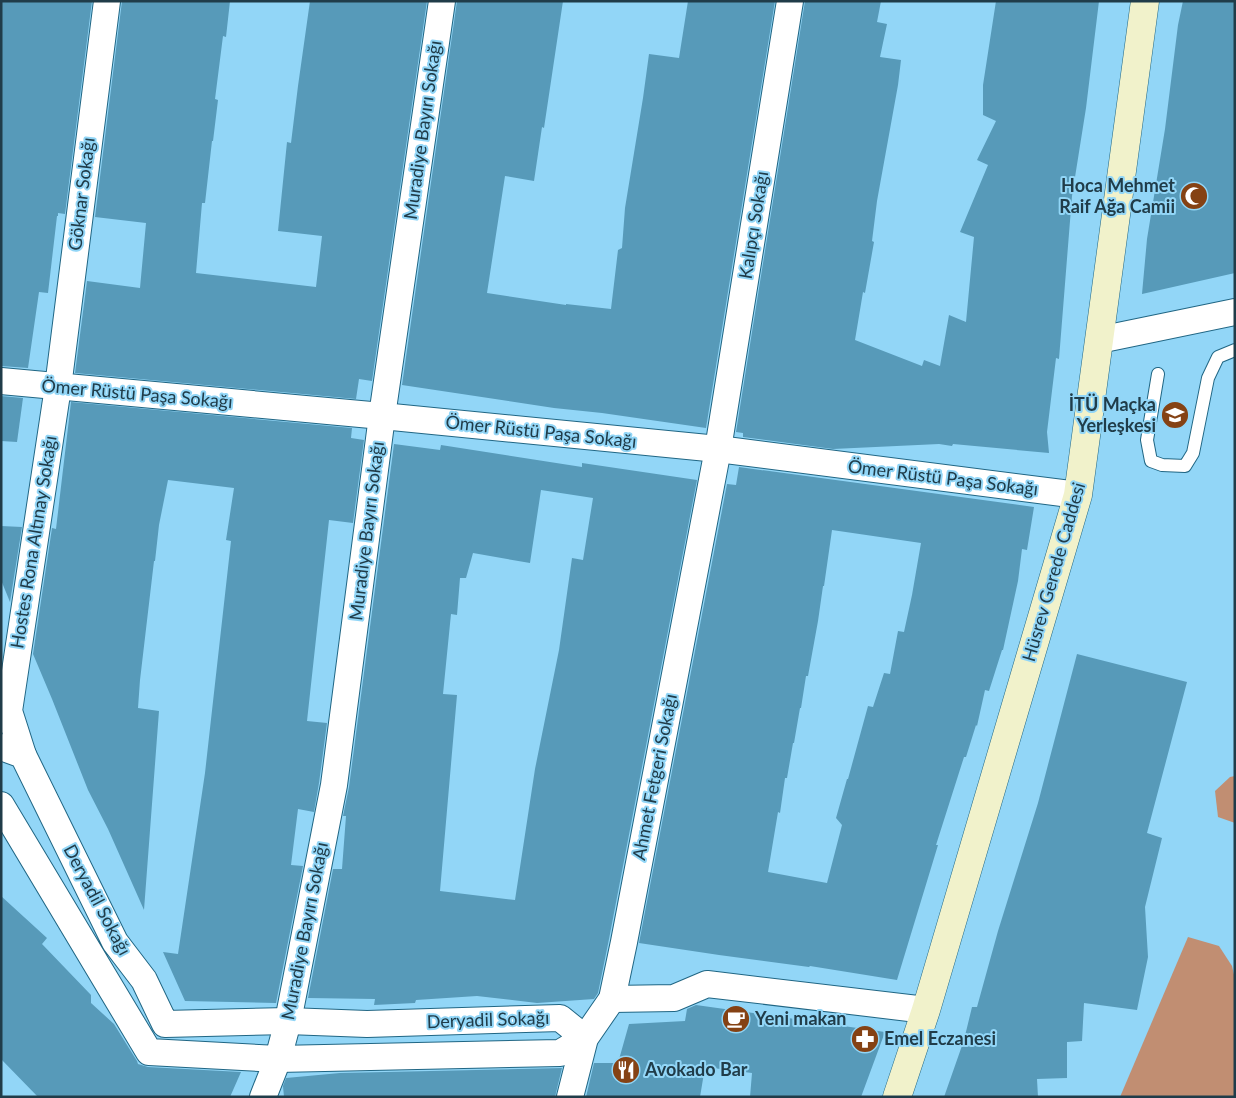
<svg xmlns="http://www.w3.org/2000/svg" width="1236" height="1098" font-family="Lato,sans-serif">
<rect width="100%" height="100%" fill="#92d6f7"/>
<g fill="#c18e72">
<polygon points="1235,776 1235,823 1218,817 1215,791 1230,777"/>
<polygon points="1188,937 1219,946 1232,966 1235,979 1235,1097 1120,1097"/>
</g>
<g fill="#579ab9" fill-rule="evenodd">
<polygon points="1,1 92,1 65,214 58,213 58,216 57,216 48,293 39,292 28,368 1,366"/>
<polygon points="122,1 230,1 226,37 223,36 215,99 218,100 213,141 212,141 205,203 202,203 196,273 316,287 322,236 278,231 287,142 291,143 298,86 310,1 427,1 372,381 359,379 356,399 75,373 87,281 140,288 146,223 95,217"/>
<polygon points="457,1 563,1 544,128 542,127 534,181 505,176 487,293 566,305 566,304 611,309 618,250 622,248 625,208 643,98 649,54 679,58 688,1 775,1 706,428 602,413 554,408 402,385"/>
<polygon points="805,1 881,1 877,22 887,24 880,57 901,60 898,85 877,201 872,241 874,242 865,293 863,292 855,340 922,366 924,360 940,366 949,315 966,322 974,237 960,232 988,165 977,160 996,121 983,115 983,85 996,1 1099,1 1086,108 1072,196 1059,359 1056,358 1047,432 1049,453 953,444 952,446 939,444 833,449 743,437 743,433 736,432"/>
<polygon points="1183,1 1235,1 1235,273 1142,294 1147,239 1165,129 1178,25"/>
<polygon points="1,396 23,398 17,442 1,441"/>
<polygon points="71,402 352,428 351,438 364,440 353,523 329,520 307,721 327,723 319,783 314,812 298,809 291,865 303,866 276,1003 185,1001 163,952 178,954 205,773 231,541 226,540 234,488 168,480 159,525 155,561 154,561 140,680 138,708 159,711 144,910 108,829 88,790 52,699 33,654 52,528 56,529"/>
<path d="M394 444 440 450 441 445 582 467V463L697 480 609 939 598 993 594 999 537 1003 477 996 416 1000 415 1003 374 1005 375 999 308 998 333 869H342L346 816H343L349 787ZM541 490 593 498 583 560 572 558 559 650 535 769 515 900 440 891 457 695 443 694 451 614 457 615 460 578H466L473 553 530 563Z"/>
<path d="M739 467 1034 507 1027 550 1022 549 1018 581 1003 650H1002L989 691 985 690 977 726 976 725 966 757H964L936 845H938L897 980 810 966 809 967 719 955 639 943 727 484 736 485ZM832 530 921 543 912 595 904 632 898 631 890 674 884 673 873 707 868 706 848 779H847L836 818 842 825 827 883 768 872 778 812 780 813 785 778H787L793 743H794L800 708H801L806 676H808L818 621 823 586H824Z"/>
<polygon points="1,526 22,527 10,602 1,580"/>
<polygon points="1077,654 1187,682 1147,833 1162,838 1145,907 1148,957 1137,1010 1084,1003 1082,1041 1067,1042 1067,1078 1037,1079 1038,1097 944,1097 964,1040 972,1007 977,1007 998,931 1038,803"/>
<polygon points="1,896 47,938 42,944 91,995 91,1003 114,1024 137,1061 138,1064 148,1067 241,1072 230,1097 38,1097 1,1059"/>
<polygon points="696,1005 788,1018 885,1032 861,1097 750,1097 752,1073 705,1067 700,1097 586,1097 594,1063 618,1063 629,1024 685,1021 687,1009"/>
<polygon points="562,1068 555,1097 284,1097 283,1086 286,1078 340,1073"/>
</g>
<g fill="none" stroke-linecap="round" stroke-linejoin="round">
<defs>
<polyline id="lane" points="1158,374 1147,440 1151,461 1162,465 1185,466 1193,453 1208,378 1218,357 1235,350"/>
<g id="street">
<polyline points="1099,340 1235,312"/>
<polyline points="1,381 382,416 718,449 1078,495"/>
<polyline points="1,747 23,755 115,942 144,980 165,1024 288,1021 367,1024 560,1018 585,1038 560,1053 278,1059 149,1052 1,805"/>
<polyline points="23,755 9,711 58,387 107,1"/>
<polyline points="612,999 674,998 707,984 926,1010"/>
<polyline points="263,1097 278,1059 288,1021 334,785 382,416 442,1"/>
<polyline points="570,1097 585,1038 612,999 624,942 718,449 790,1"/>
</g>
<polyline id="secondary" points="897,1097 926,1010 1078,495 1145,1"/>
</defs>
<use href="#lane" stroke="#206684" stroke-width="14"/>
<use href="#street" stroke="#206684" stroke-width="28"/>
<use href="#secondary" stroke="#206684" stroke-width="29"/>
<use href="#lane" stroke="#fff" stroke-width="12"/>
<use href="#street" stroke="#fff" stroke-width="26"/>
<use href="#secondary" stroke="#f1f2cb" stroke-width="28"/>
</g>
<defs>
<symbol id="mosque-disc" viewBox="-11 -11 22 22"><circle r="9.5" fill="#854214" stroke="#92d6f7"/><path d="M3.5-4.9A6 6 0 1 0 3.5 4.9A5 5 0 1 1 3.5-4.9Z" fill="#fff"/></symbol>
<symbol id="university-disc" viewBox="-11 -11 22 22"><circle r="9.5" fill="#854214" stroke="#92d6f7"/><path d="M0-5L7-2L0 1L-7-2ZM-4 1L0 2.5L4 1V4Q0 6-4 4Z" fill="#fff"/></symbol>
<symbol id="cafe-disc" viewBox="-11 -11 22 22"><circle r="9.5" fill="#854214" stroke="#92d6f7"/><path d="M-5.5-4.5H6V0H3Q3 3.5 0 3.5H-2.5Q-5.5 3.5-5.5 0ZM3-3.2v2h1.7v-2ZM-6 4.5H4V6H-6Z" fill="#fff"/></symbol>
<symbol id="pharmacy-disc" viewBox="-11 -11 22 22"><circle r="9.5" fill="#854214" stroke="#92d6f7"/><path d="M-2-6h4v4h4v4h-4v4h-4v-4h-4v-4h4Z" fill="#fff"/></symbol>
<symbol id="restaurant-disc" viewBox="-11 -11 22 22"><circle r="9.5" fill="#854214" stroke="#92d6f7"/><path d="M-5-6h1v4h1v-4h1v4h1v-4h1v5L-1.5 .5V6h-2V.5L-5-1ZM5-6V6H3V1.5H1.5Q1.5-4 5-6Z" fill="#fff"/></symbol>
</defs>
<g fill-rule="evenodd">
<use href="#mosque-disc" x="1178" y="180" width="32" height="32"/>
<use href="#university-disc" x="1159" y="399" width="32" height="32"/>
<use href="#cafe-disc" x="720" y="1003" width="32" height="32"/>
<use href="#pharmacy-disc" x="849" y="1023" width="32" height="32"/>
<use href="#restaurant-disc" x="610" y="1054" width="32" height="32"/>
</g>
<g text-anchor="middle" stroke-width="4" stroke-linejoin="round" paint-order="stroke">
<g font-size="18" fill="#203c49" stroke="#92d6f7">
<text transform="translate(423 130) rotate(-82)" y="6">Muradiye Bayırı Sokağı</text>
<text transform="translate(82 194) rotate(-83)" y="6">Göknar Sokağı</text>
<text transform="translate(754 225) rotate(-81)" y="6">Kalıpçı Sokağı</text>
<text transform="translate(137 394) rotate(5)" y="6">Ömer Rüstü Paşa Sokağı</text>
<text transform="translate(541 432) rotate(6)" y="6">Ömer Rüstü Paşa Sokağı</text>
<text transform="translate(943 478) rotate(7)" y="6">Ömer Rüstü Paşa Sokağı</text>
<text transform="translate(367 531) rotate(-83)" y="6">Muradiye Bayırı Sokağı</text>
<text transform="translate(34 542) rotate(-81)" y="6">Hostes Rona Altınay Sokağı</text>
<text transform="translate(1054 572) rotate(-74)" y="6">Hüsrev Gerede Caddesi</text>
<text transform="translate(655 777) rotate(-79)" y="6">Ahmet Fetgeri Sokağı</text>
<text transform="translate(97 900) rotate(62)" y="6">Deryadil Sokağı</text>
<text transform="translate(305 931) rotate(-79)" y="6">Muradiye Bayırı Sokağı</text>
<text transform="translate(488 1020) rotate(-2)" y="6">Deryadil Sokağı</text>
</g>
<g font-size="18" font-weight="bold" fill="#203c49" stroke="#92d6f7" text-anchor="start">
<text x="1175" y="192" text-anchor="end">Hoca Mehmet<tspan x="1175" dy="21">Raif Ağa Camii</tspan></text>
<text x="1156" y="411" text-anchor="end">İTÜ Maçka<tspan x="1156" dy="21">Yerleşkesi</tspan></text>
<text x="755" y="1025">Yeni makan</text>
<text x="884" y="1045">Emel Eczanesi</text>
<text x="645" y="1076">Avokado Bar</text>
</g>
</g>
<rect width="1236" height="1098" fill="none" stroke="#203c49" stroke-width="5"/>
</svg>
